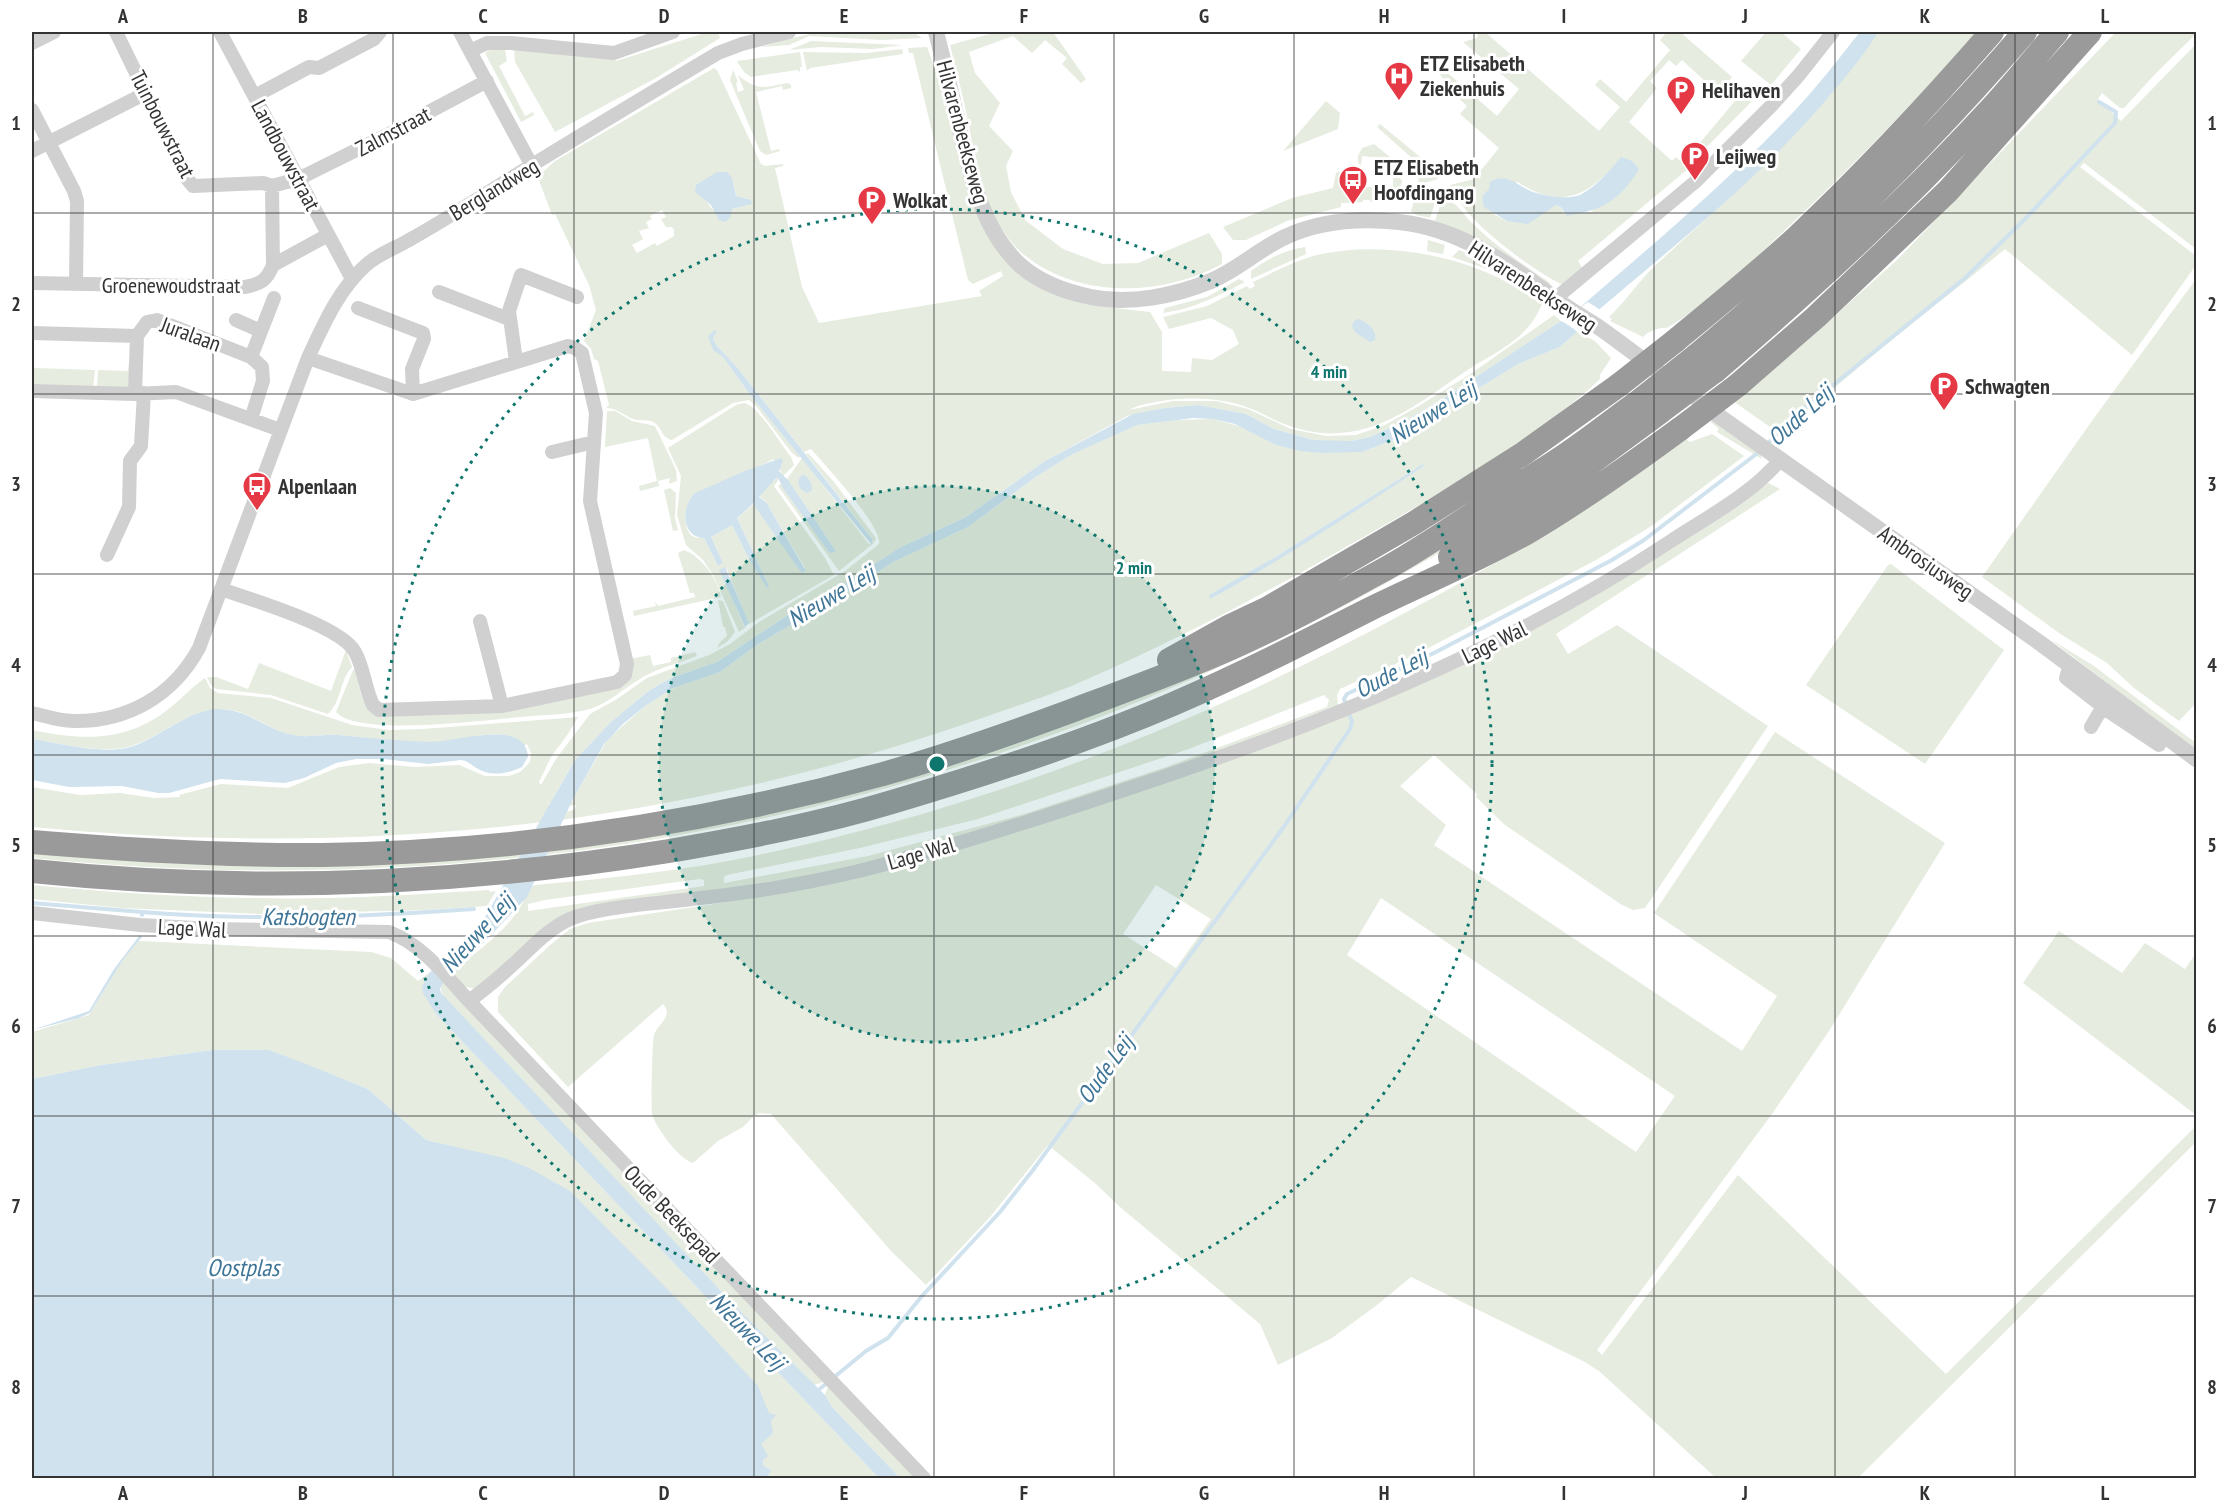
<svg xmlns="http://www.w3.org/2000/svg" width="2228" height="1510" font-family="'PT Sans Narrow',sans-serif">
	<rect width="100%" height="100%" fill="#fff"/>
	<path fill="#e6ecdf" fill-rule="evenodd" d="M708 32H718L720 38 656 78 555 132 515 62 514 48 613 58 616 61Z
		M819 32 841 34 913 32 922 38 882 40 809 36 789 45 761 47 788 39Z
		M997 32H1053L1086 79 1081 83 1062 64 1067 58 1045 40 1032 53 1013 36 969 52 975 73 1000 103 989 126 1013 151 1006 166 1011 192 1025 220 1063 249 1103 264 1138 263 1209 233 1222 254V264C1161 297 1078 299 1023 254 1009 242 996 221 988 205 976 181 974 147 968 121 963 95 956 70 950 45Z
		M1479 32H1485L1599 131 1620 107 1595 85 1600 79 1626 102 1670 50 1660 40 1667 32H1680L1732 77 1719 94 1682 60 1676 66 1669 60 1650 81 1657 88 1629 122 1672 161 1676 157 1683 163 1745 89 1755 98 1688 166 1689 168 1578 261 1582 268 1563 285C1535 272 1484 233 1465 209 1460 202 1455 193 1450 185L1474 179 1499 148 1460 114 1467 106 1452 92 1449 95 1443 79 1433 63 1434 61 1497 116 1519 89 1463 42 1477 38ZM1621 157 1592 212 1564 213 1561 207 1556 205 1507 221 1495 215 1484 193 1518 182C1562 212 1592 194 1621 157Z
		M1766 32H1781L1801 49 1771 85 1741 61Z
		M1877 32H1978C1916 100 1853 166 1786 229 1749 265 1710 302 1667 328 1661 327 1648 331 1643 337L1610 321 1612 319 1609 317C1627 300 1640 279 1658 263 1737 190 1817 121 1877 32Z
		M2116 32H2196V34L2157 72 2124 108H2120L2102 93 2098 99 2121 121 2196 44V249L2084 163 2080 167 2196 256V265L2132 355 2005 249C1973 276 1940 301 1908 327 1864 362 1822 398 1780 434L1733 401 1798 349 1898 259Z
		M811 41 903 45 873 49 821 47 789 50Z
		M927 47 937 74 936 77H938L945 103H943L944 106H946L998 244 1098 306 1150 312 1162 332V371L1191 372 1192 358 1212 360 1239 344 1233 330 1211 318 1169 329 1163 317 1207 306 1247 286 1250 289 1255 286 1253 282C1274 272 1294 261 1317 255 1373 242 1443 252 1495 276 1511 284 1527 295 1542 304 1528 339 1499 350 1469 369 1430 395 1389 430 1340 433 1322 435 1299 430 1282 423 1271 419 1261 412 1249 408 1223 398 1196 397 1168 400 1156 402 1139 404 1129 410L1173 401H1216L1248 409 1291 429 1326 436 1356 435 1385 425 1417 407 1472 373 1554 315 1561 321 1449 395 1403 422 1370 437 1346 442 1313 440 1274 429 1246 414 1198 405 1165 408 1127 416 1045 461 966 517 899 548 840 587 797 609 717 662 671 678 650 690 611 722 575 760 557 791 551 803 546 804H551L546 814 570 811 575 809 576 805 567 806 569 802 578 801H572L607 740 645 706 663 694 678 686 720 672 758 644 846 593 893 562 968 527 1037 476 1073 454 1127 429 1137 425 1175 420 1213 419 1246 428 1276 445 1321 453 1365 451 1399 438 1518 364 1560 347 1577 332 1595 341 1611 358 1600 375V379L1588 390C1514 453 1422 504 1337 552 1250 602 1161 648 1069 687 1033 701 996 713 959 726 654 830 352 857 32 827V787L80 795 120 793 154 798 180 797 179 795 221 784 288 788 339 767 369 763 415 767 459 765 485 776H509L520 772 530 762 531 753 527 744 524 746C505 726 475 737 451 741 414 748 374 737 337 735 322 734 307 738 291 735 266 729 247 708 219 709 185 711 162 737 131 746 103 755 60 743 32 739V730C81 740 123 743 166 711 180 701 190 688 205 678L210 688 218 693 271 698 352 725 389 730 423 729 578 717 568 734 551 757 539 782 541 785 556 759 590 714 617 699 647 678 709 655 730 644 759 622 845 571 879 544C883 527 824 464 811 449L804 452 736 366 717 346 713 338 717 332 708 336 751 396 800 456 799 458 792 453 756 406 749 400 733 403 672 440C661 437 663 430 656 424 650 418 640 422 633 419 623 415 617 408 606 408L609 405 598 361 594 359 591 349 584 341 596 310 589 285 555 214 552 215 537 175 543 172 555 161 714 68 717 70 761 164 765 166 783 164V166L775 168 802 287 819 323 982 296 979 291 1003 276 1001 271 973 284 968 280 913 53H909L908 48ZM717 172 733 182 736 196 748 199V205L732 209 730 214 712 209 705 199 695 192ZM662 210 666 217 661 219 666 227H672L674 230V236L657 246 655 243 637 253 632 245 643 239 639 231 649 228 646 222 652 219 650 216ZM1423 464 1424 466C1354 512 1283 554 1210 595L1277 556Z
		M491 49H505L507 61 499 66 525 116 533 112 534 115 521 122 485 53Z
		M902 49 903 54 810 68 807 71 803 52 867 53Z
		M800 52 802 67H800V72L797 70 751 77 744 72 738 63 737 61Z
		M733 70 738 82 736 83 738 92 744 90 738 75C758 92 764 87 788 83L791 85V88L783 90 782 86 756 92 771 151 779 149 780 151 766 155 760 151 730 80Z
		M1326 101 1340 113 1338 129 1283 151Z
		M1380 124 1425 161 1438 179 1417 185 1422 167 1377 127Z
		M1374 144 1400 165 1399 169H1390V159L1362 156 1361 165 1358 163V156L1362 148Z
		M1338 172H1343L1346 175V186L1393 188V177H1399L1402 181 1399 201 1371 202 1370 200H1363V202L1341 203V207L1287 221 1246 240H1233L1223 227 1292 198 1333 188 1336 173Z
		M1426 190 1438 193 1430 218 1416 215 1411 211 1415 198Z
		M1448 201C1458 203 1464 216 1472 223 1495 246 1523 264 1550 283L1549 286C1513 259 1478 235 1435 221L1440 206Z
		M1428 240 1445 245 1443 254 1427 251Z
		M1305 247 1306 254 1251 279V271C1268 259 1284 250 1305 247Z
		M1459 250 1469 254 1468 257 1470 258 1472 256 1494 266 1493 268 1496 267 1516 279 1515 281 1519 280 1544 300 1499 273 1452 257Z
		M1239 279 1245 282C1218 296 1193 309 1163 313L1165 308 1207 297Z
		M2196 279V703L2179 721 2134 688 2107 663 2059 633 1982 577 2094 418Z
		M129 362H132L131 389 97 388 98 370 128 371Z
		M34 368 95 370 93 388 34 386Z
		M744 403C758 405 781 445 791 457L794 465 783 476 774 459C751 470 719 486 695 493 686 502 680 529 694 537 697 538 701 538 704 538L718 566 723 563 711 537 732 525 749 559 768 584 737 518 756 502V505L800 571 805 568 766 502 759 496 768 485 778 477 779 479 774 486 825 558 834 575 749 624 726 567 729 591 744 626 746 627 739 632 713 575 703 560 686 545 677 515 681 476 668 448 736 405Z
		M607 411H615L632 421 655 426 676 470 677 481 669 484 670 478 658 481 659 486 640 491 639 486 657 481 648 438 605 447Z
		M1714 418 1759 449 1762 459 1717 432 1719 429 1711 422Z
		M1712 434 1744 456 1653 525 1596 560 1415 655 1340 689 1337 695 1338 705 1329 711 1041 814 830 873 592 909 476 989 462 986 448 974C481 949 515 927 530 887L535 885C599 879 664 873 728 861 969 815 1199 725 1414 608 1509 557 1600 503 1686 439L1690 442ZM1324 695 1329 700 1327 707 1166 767 1021 815 868 856 724 883V877L727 875 860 848 978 819 1189 749ZM700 879 704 880V886L528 911V904L545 900Z
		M808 453 834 482 876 538 874 543 839 571 778 486 781 484 831 553 834 548 787 479 802 458 869 544 873 542V540L806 454Z
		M1768 483 1780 489 1556 634 1568 654 1617 625 1768 726 1645 908 1633 910 1622 905 1505 825 1476 797 1477 794 1434 755 1400 786 1446 825 1434 845 1742 1051 1777 996 1654 913 1775 732 1945 843 1829 1031 1772 1114 1597 1350 1602 1355 1738 1175 1946 1374 2196 1126V1142L1858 1478H1716L1599 1371 1583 1361 1411 1277 1377 1305 1332 1338 1278 1365 1260 1324 1120 1207 1096 1184 1048 1145 990 1217 926 1285 892 1252 771 1114 759 1113 753 1117 743 1127 718 1141 693 1163C679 1159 656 1128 652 1114 651 1109 652 1040 654 1035 658 1023 674 1017 663 1004L568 1087 498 1012V997L505 987 549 946 570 929 588 923 727 902 1013 831 1538 627C1619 583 1692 535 1768 483ZM1156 885 1211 919 1176 968 1123 934ZM1381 898 1675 1096 1636 1152 1347 955Z
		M670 488 676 493 675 518 678 530 673 531 664 490Z
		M1450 539 1461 540C1024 802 538 909 32 858V852L295 865 894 781Z
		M684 550C702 557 717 578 721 597L634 616 633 611 656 606 655 601 658 606 695 597 694 593H690L678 553Z
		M1891 564 2004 650 1925 764 1806 685 1888 565Z
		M718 600 723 601 735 632 727 642 717 648 720 642 727 636 725 627H723Z
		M2050 639 2094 666 2196 743V751Z
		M346 650 352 667C340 679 341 703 328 714L271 695 216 689 211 685 207 677H216L248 689 259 663 331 691Z
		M695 652 697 656C680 663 661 667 645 676 626 686 608 705 586 710 568 714 549 715 531 716 496 719 358 738 336 712L353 670 356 669C359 686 360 703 376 712L612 688 630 659 650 655 653 666 671 662V658Z
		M32 885C105 892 178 897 251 898 331 900 410 895 489 890L490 892 496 891 487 906 426 910 261 914 122 908 32 899Z
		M2059 931 2122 973 2145 943 2185 969 2196 953V1115L2023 983Z
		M139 941 371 952 391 958 418 981 429 973 423 987 436 1014 879 1478H767L771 1470 764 1466 761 1444 468 1150 426 1140 368 1089 269 1050H213L101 1065 32 1079V1032L89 1015 124 958Z
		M444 980 824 1382 814 1385 735 1306 446 1000C440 992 440 989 444 980Z
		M828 1386 919 1478H900L833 1408 825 1395Z"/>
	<path fill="#cfe2ee" d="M1860 32H1878C1865 54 1848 74 1831 94 1757 183 1663 254 1575 330L1577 332 1560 347 1518 364 1399 438 1362 452 1321 453 1301 451 1276 445 1235 424 1213 419 1193 418 1137 425 1073 454 1037 476 968 527 893 562 846 593 758 644 720 672 673 688 645 706 623 724 604 744 572 801 527 897 473 954 448 974 440 989 441 993 735 1306 825 1395 833 1408 900 1478H879L436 1014 423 993 422 987 429 973 477 931 575 760 611 722 650 690 671 678 717 662 797 609 840 587 899 548 966 517 1045 461 1133 414 1165 408 1198 405 1246 414 1274 429 1313 440 1351 441 1370 437 1403 422 1444 398 1561 321 1563 322C1644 252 1726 184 1799 106 1821 82 1840 57 1860 32Z
		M1621 157 1632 161 1639 169C1620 200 1603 210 1567 216L1561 207 1556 205 1528 224 1507 221 1484 207C1482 199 1481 194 1489 190L1490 182C1506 171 1519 187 1533 192 1546 196 1567 200 1580 195 1596 187 1610 170 1621 157Z
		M717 172H727L732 178 736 196 751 200 752 204 732 209 730 218 725 222 719 220 711 205 695 192 696 185Z
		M1359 319C1368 323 1377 330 1375 340L1370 342 1355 332 1352 326 1354 321Z
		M715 330 717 332 713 338 717 346 736 366 873 540 871 544 751 396 723 357 713 350 708 336Z
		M781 458 783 461 779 471 788 480 836 551 831 553 828 551 783 488 778 478 775 479 759 497 766 502 806 571 802 573 800 571 754 505 755 502 737 518 768 584 769 587 767 588 749 559 732 525 711 537 723 563 718 566 704 538C681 537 681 506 695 493L745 471Z
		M1423 464 1424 466C1354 512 1284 559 1210 599L1209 595 1277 556Z
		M803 475 806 476 811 483 812 490 807 493C801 490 797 486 799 478Z
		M725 567 749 623 745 627 719 570Z
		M215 709C248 708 264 729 293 735 308 738 323 734 339 735 369 738 400 741 430 742 454 743 526 717 528 757L522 767C509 773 492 777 478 769 472 766 469 761 461 760L428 764 383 759H356L336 763 304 778 285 783 220 779 169 793H158L122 786 69 787 32 780V739C60 743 102 755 130 747 160 738 183 713 215 709Z
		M140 935 142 937 123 960 90 1013 79 1018 32 1030 89 1011 114 969Z
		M213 1050H269L301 1062 368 1089 426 1140 504 1158 529 1168 570 1191 682 1304 758 1386 769 1413 776 1415 771 1421 773 1433 761 1444 768 1456 763 1460 764 1466 771 1470 767 1478H32V1079L101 1065Z"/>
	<path fill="#fff" d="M1588 302 1602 311 1577 331 1562 321Z"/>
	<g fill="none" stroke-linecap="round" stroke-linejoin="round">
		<path stroke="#cfe2ee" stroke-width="4" d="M1767 444 1806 407 1965 278 2025 219 2115 123 2116 112 2099 102
			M32 903 142 912
			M142 915V912C253 921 363 917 474 909
			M816 1392 866 1351 888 1338 922 1296 1000 1212 1033 1170 1283 828 1350 729 1352 722 1344 699 1347 694 1434 653 1612 560 1644 540 1759 452"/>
		<path stroke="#d0d0d0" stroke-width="14" d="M116 32 188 180 193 186 263 183 272 186 298 179 421 118 425 114 487 81
			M220 32 352 279
			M460 32 470 51
			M32 43 54 32
			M255 96 309 67 319 68 374 39 380 32
			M32 110 74 191 77 201 76 284
			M32 151 146 93
			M532 166 470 51 487 43H511L614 53 673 32
			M272 186 273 265
			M32 283 245 287C261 284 267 280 273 265L328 235
			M439 292 509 319
			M1556 298 1695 182 1772 105 1799 75 1833 32
			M358 308 423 333 424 339 412 369 413 394
			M236 320 261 331
			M32 333 137 336
			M251 357 274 298
			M516 361 509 311 521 275 577 297
			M32 391 135 394 176 392 280 430
			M135 394 137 336 147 322 157 320 251 357 262 367 263 381 251 419
			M552 452 594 442
			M107 555 129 507 130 461 141 446 144 393
			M221 589C252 600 341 626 355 652 364 668 365 689 373 705L379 710 502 706 617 682 625 675 627 664 590 501 596 413 582 353 575 348 568 346 413 394 308 358
			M480 621 502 706
			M2070 665 2066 678 2111 713 2159 745
			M32 713C45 716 59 721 73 721 127 722 173 696 199 648L308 358C323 326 338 290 366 265 378 254 394 249 409 240 429 229 448 217 468 205 550 153 634 103 718 53L742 44 789 32
			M2091 727 2106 701
			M32 913 140 925 214 929 389 932C422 944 446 976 469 1001 487 988 503 974 519 959 535 944 550 928 570 919 602 906 656 904 692 899 749 893 806 884 863 870 954 846 1044 817 1133 787 1320 725 1506 650 1671 541 1709 516 1752 494 1781 459
			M469 1001 924 1478"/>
		<path stroke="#d0d0d0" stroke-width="16" d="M936 32C944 63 952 95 959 127 971 175 982 230 1020 265 1039 282 1066 292 1091 297 1130 305 1174 296 1211 281 1237 270 1258 250 1283 238 1318 221 1361 218 1399 222 1461 228 1515 268 1564 305 1574 312 1586 319 1597 326 1624 345 1650 365 1676 385
			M1699 402 2040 643 2196 759"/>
		<path stroke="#9a9a9a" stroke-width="24" d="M1675 341C1716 307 1758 273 1797 237 1866 172 1930 103 1992 32
			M1696 356C1815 257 1924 149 2025 32
			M1715 371C1810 290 1901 206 1986 114 2011 88 2033 59 2057 32
			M1738 385 1816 317 1948 191 2090 32
			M1450 557 1558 487 1660 412
			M1169 660 1230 626 1268 608 1414 523 1524 453 1619 385
			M32 842C129 850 226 856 323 855 512 852 701 824 883 774 947 756 1009 734 1071 711 1111 696 1152 681 1191 665 1255 640 1316 607 1376 574 1419 551 1459 523 1500 496 1519 484 1539 473 1558 460 1587 441 1614 419 1642 399
			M32 871C243 893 459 885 669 851 744 838 819 824 892 802 987 774 1082 743 1173 704 1240 675 1305 642 1370 609 1423 583 1477 561 1528 532 1581 501 1631 465 1680 429"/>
		<path stroke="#9a9a9a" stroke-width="24" d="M1619 385 1675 341
			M1642 399 1696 356
			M1660 412 1715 371
			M1680 429 1738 385"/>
	</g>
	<path fill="none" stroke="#333" stroke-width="1.5" stroke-opacity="0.55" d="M213 32V1478M393 32V1478M574 32V1478M754 32V1478M934 32V1478M1114 32V1478M1294 32V1478M1474 32V1478M1654 32V1478M1835 32V1478M2015 32V1478M32 213H2196M32 394H2196M32 574H2196M32 755H2196M32 936H2196M32 1116H2196M32 1296H2196"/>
	<circle cx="937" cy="764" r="278" fill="#0f766e" fill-opacity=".12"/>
	<g fill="none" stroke="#0f766e" stroke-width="3" stroke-dasharray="3 6">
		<circle cx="937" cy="764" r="278"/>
		<circle cx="937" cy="764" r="555"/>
	</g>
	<defs>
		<g id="hospital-pin" transform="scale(1.5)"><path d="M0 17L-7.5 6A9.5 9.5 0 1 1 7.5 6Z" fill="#e63946" stroke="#fff"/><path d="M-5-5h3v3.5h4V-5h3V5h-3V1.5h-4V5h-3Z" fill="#fff"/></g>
		<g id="parking-pin" transform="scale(1.5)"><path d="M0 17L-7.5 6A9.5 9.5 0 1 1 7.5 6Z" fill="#e63946" stroke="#fff"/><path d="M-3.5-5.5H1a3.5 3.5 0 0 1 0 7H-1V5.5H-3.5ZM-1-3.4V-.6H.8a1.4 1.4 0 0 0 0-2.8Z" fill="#fff"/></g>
		<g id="bus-pin" transform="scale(1.5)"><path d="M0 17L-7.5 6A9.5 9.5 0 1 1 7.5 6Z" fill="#e63946" stroke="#fff"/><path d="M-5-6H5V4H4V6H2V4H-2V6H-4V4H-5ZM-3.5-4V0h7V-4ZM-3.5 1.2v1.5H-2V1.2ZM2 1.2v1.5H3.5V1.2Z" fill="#fff"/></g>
	</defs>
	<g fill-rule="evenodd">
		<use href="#hospital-pin" x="1399" y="76"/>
		<use href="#parking-pin" x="1681" y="90"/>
		<use href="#parking-pin" x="1695" y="156"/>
		<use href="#bus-pin" x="1353" y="180"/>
		<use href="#parking-pin" x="872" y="200"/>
		<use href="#parking-pin" x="1944" y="386"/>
		<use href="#bus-pin" x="257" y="486"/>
	</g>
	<g text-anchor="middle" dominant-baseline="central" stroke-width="6" stroke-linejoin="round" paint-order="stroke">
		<g font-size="22" font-weight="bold" fill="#333" stroke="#fff" text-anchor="start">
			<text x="1420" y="63">ETZ Elisabeth<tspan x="1420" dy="25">Ziekenhuis</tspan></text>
			<text x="1702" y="90">Helihaven</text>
			<text x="1716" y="156">Leijweg</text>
			<text x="1374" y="167">ETZ Elisabeth<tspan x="1374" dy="25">Hoofdingang</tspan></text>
			<text x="893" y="200">Wolkat</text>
			<text x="1965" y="386">Schwagten</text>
			<text x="278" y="486">Alpenlaan</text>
		</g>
		<g font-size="22" fill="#333" stroke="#fff">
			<text transform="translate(163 124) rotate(63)">Tuinbouwstraat</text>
			<text transform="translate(393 131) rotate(-28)">Zalmstraat</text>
			<text transform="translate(963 132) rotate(75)">Hilvarenbeekseweg</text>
			<text transform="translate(286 155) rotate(62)">Landbouwstraat</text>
			<text transform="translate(494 189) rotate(-31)">Berglandweg</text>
			<text x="171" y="285">Groenewoudstraat</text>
			<text transform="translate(1533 286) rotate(33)">Hilvarenbeekseweg</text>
			<text transform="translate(191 334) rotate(20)">Juralaan</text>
			<text transform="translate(1926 562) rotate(35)">Ambrosiusweg</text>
			<text transform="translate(1494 642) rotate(-26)">Lage Wal</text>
			<text transform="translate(921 853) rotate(-16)">Lage Wal</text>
			<text transform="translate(192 928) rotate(3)">Lage Wal</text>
			<text transform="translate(672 1214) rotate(46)">Oude Beeksepad</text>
		</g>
		<g font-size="24" font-style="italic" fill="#3f7597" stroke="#fff">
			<text transform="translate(1433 412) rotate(-32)">Nieuwe Leij</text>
			<text transform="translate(1800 415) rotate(-42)">Oude Leij</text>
			<text transform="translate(831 596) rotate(-31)">Nieuwe Leij</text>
			<text transform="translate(1391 673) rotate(-28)">Oude Leij</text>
			<text x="308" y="916">Katsbogten</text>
			<text transform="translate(477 933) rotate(-48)">Nieuwe Leij</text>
			<text transform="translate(1105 1069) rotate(-54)">Oude Leij</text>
			<text x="243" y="1267">Oostplas</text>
			<text transform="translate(748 1331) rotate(46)">Nieuwe Leij</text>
		</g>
	</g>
	<circle cx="937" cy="764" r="9" fill="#0f766e" stroke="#fff" stroke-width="3"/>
	<g font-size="18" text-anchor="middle" font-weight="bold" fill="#0f766e" stroke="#fff" stroke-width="6" stroke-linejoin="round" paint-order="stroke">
		<text x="1329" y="378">4 min</text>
		<text x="1134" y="574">2 min</text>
	</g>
	<rect width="2228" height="1510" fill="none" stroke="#ffffff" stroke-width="66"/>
	<rect x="33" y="33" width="2162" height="1444" fill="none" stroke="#333" stroke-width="2"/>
	<g font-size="20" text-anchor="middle" font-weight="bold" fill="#333">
		<text x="123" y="23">A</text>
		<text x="303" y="23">B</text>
		<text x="483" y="23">C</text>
		<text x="664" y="23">D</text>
		<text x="844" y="23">E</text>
		<text x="1024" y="23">F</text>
		<text x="1204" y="23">G</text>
		<text x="1384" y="23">H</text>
		<text x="1564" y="23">I</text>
		<text x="1745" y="23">J</text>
		<text x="1925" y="23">K</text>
		<text x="2105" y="23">L</text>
		<text x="16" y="130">1</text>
		<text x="2212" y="130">1</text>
		<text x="16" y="311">2</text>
		<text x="2212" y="311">2</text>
		<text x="16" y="491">3</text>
		<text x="2212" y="491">3</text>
		<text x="16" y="672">4</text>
		<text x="2212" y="672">4</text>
		<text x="16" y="852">5</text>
		<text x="2212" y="852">5</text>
		<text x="16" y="1033">6</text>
		<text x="2212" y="1033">6</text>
		<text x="16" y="1213">7</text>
		<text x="2212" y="1213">7</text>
		<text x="16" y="1394">8</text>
		<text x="2212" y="1394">8</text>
		<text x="123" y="1500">A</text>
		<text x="303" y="1500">B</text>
		<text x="483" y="1500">C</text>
		<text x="664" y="1500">D</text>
		<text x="844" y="1500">E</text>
		<text x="1024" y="1500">F</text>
		<text x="1204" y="1500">G</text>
		<text x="1384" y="1500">H</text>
		<text x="1564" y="1500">I</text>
		<text x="1745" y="1500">J</text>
		<text x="1925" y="1500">K</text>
		<text x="2105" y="1500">L</text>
	</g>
</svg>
